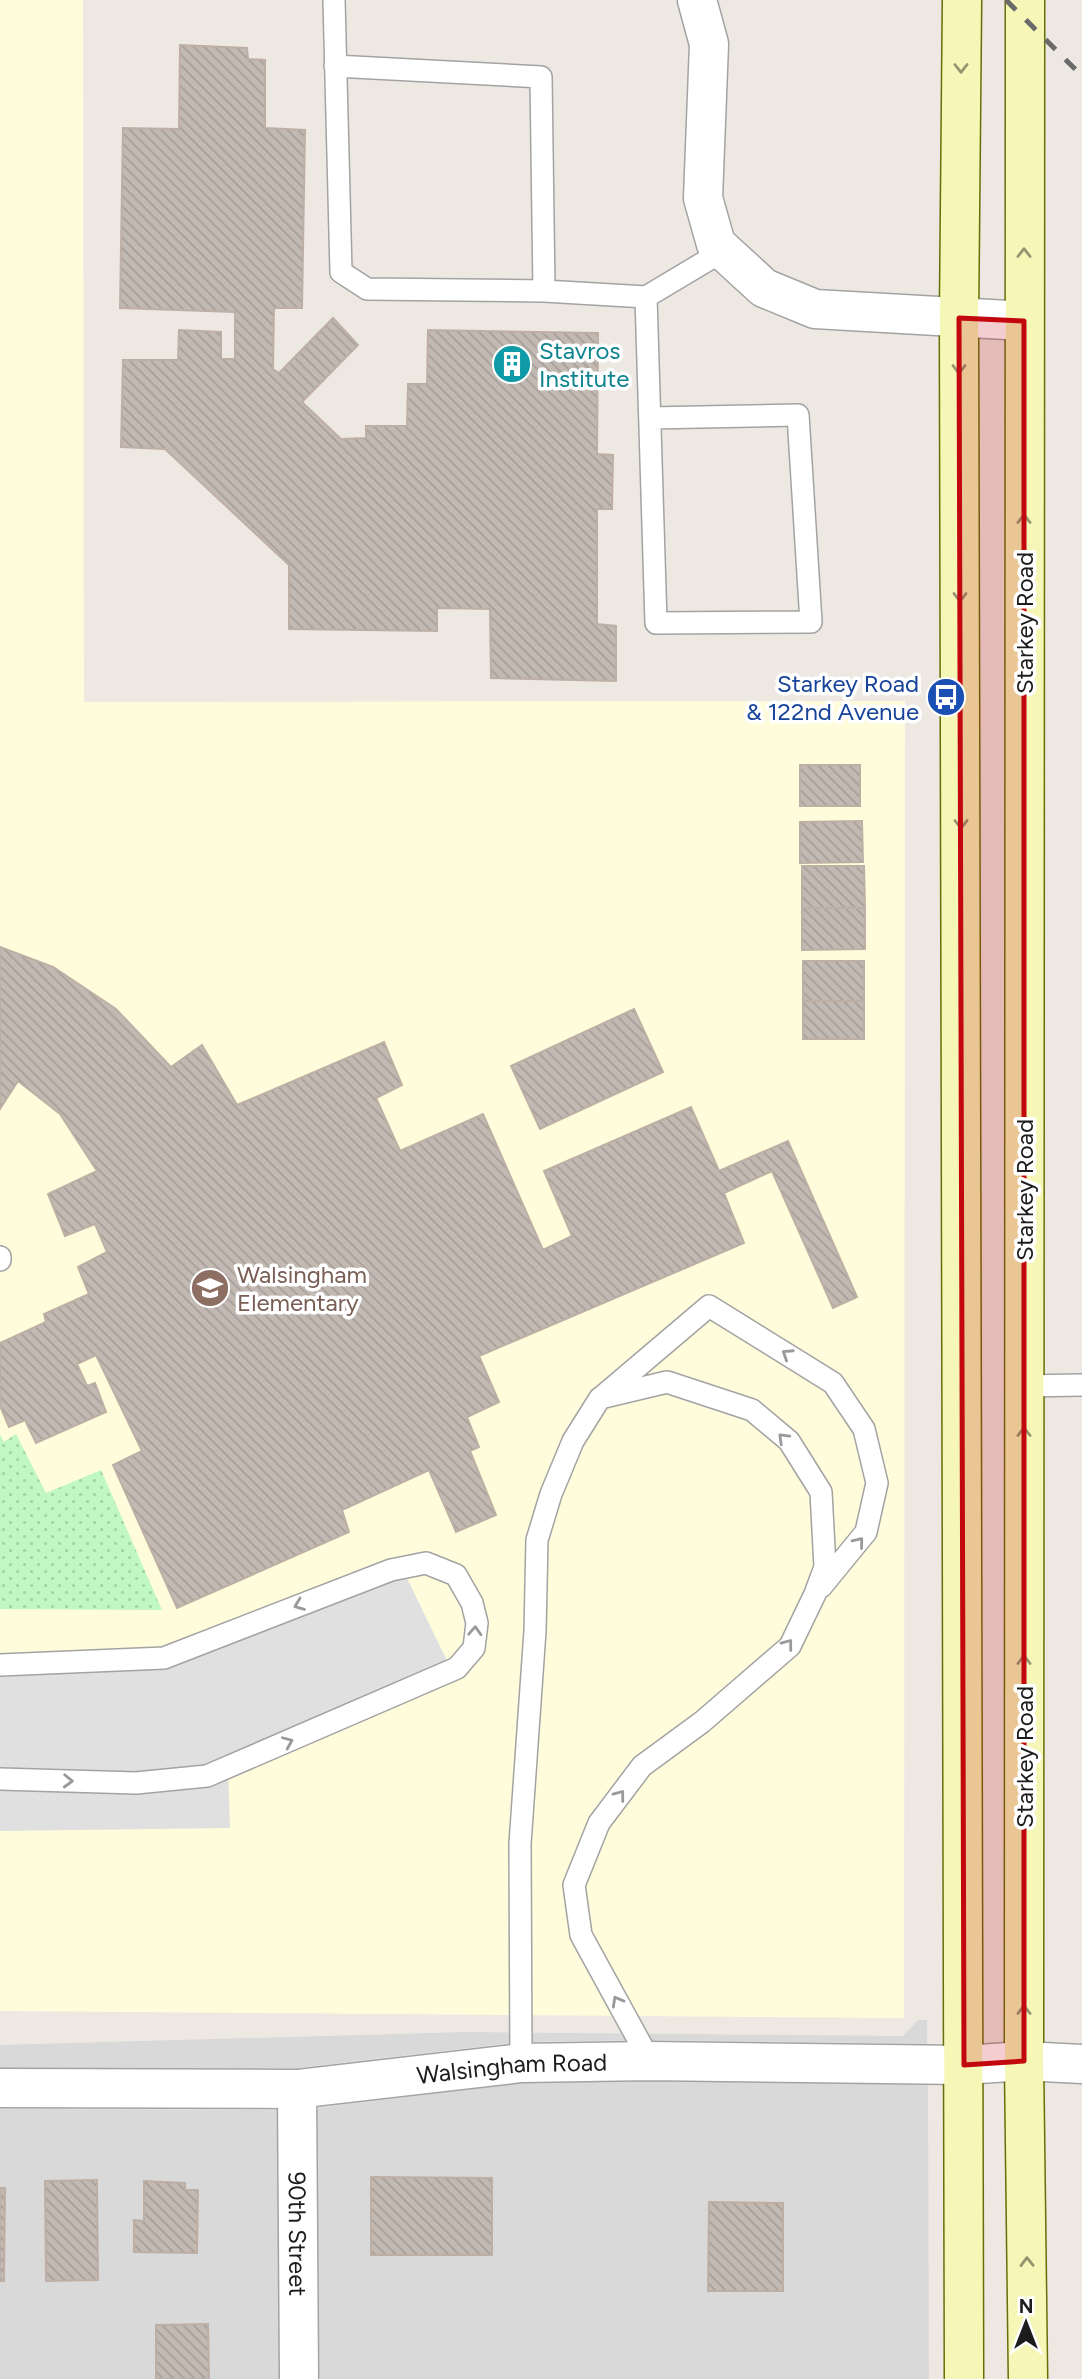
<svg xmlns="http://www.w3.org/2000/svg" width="1082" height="2379" font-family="Figtree,sans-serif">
	<defs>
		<pattern id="park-dots" width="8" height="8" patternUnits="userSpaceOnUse" patternTransform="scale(1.75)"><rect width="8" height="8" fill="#c0f7c2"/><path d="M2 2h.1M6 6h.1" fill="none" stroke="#a4d3a6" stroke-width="1.8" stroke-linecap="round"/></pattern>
		<pattern id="building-back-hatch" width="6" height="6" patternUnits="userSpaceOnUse" patternTransform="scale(1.75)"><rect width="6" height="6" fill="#c2b9b2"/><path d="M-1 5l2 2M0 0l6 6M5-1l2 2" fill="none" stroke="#a69e98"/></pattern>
	</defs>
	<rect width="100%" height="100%" fill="#ede9e2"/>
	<path fill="#dad9d9" d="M918 2020H927V2044L650 2040 521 2042 296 2068H0V2045L467 2032 903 2036Z
		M650 2081 928 2085 929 2379H317L316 2108 522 2083Z
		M0 2109 279 2110 281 2379H0Z"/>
	<path fill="#fefcdb" d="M0 0H83L84 702 905 701 904 2018 0 2011Z"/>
	<path fill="url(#park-dots)" d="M16 1434 46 1493 101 1470 162 1610 0 1609V1435L4 1442Z"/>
	<path fill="#e0e0e0" d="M402 1568 452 1671 228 1768 230 1828 0 1831V1665L164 1658Z"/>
	<path fill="url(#building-back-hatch)" stroke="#beafa5" stroke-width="2" d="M180 45 247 48 248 59 265 60V128L305 130 302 308H274L273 369 279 373 333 318 358 345 302 402 341 439 366 438V426H407L408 384H427L428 330 598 333 597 454 613 455 612 509H597V624L616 626V681L491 678 490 609 437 608V631L289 629V565L165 449 121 447 123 360H178L179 330 221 332V359H235V312L120 308 123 128 179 129Z
		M800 765H860V806H800Z
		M862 821 863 862 800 863V822Z
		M802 866H864L865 908H802Z
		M802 908H865V949L802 950Z
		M0 947 53 967 116 1009 171 1067 202 1045 237 1105 384 1042 402 1085 376 1098 400 1151 483 1114 543 1250 572 1236 544 1171 691 1107 719 1171 788 1141 857 1297 833 1308 772 1171 724 1193 744 1243 479 1356 499 1402 467 1417 479 1447 470 1451 496 1515 456 1532 429 1470 342 1510 349 1532 177 1608 113 1465 142 1451 96 1355 77 1364 87 1386 95 1383 106 1412 36 1443 25 1420 9 1427 0 1406V1343L46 1322 44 1314 89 1294 78 1267 107 1252 95 1224 65 1236 48 1194 97 1171 60 1114 18 1081 0 1109Z
		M803 961H864V1001H803Z
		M803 1001H864V1039H803Z
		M634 1009 663 1072 540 1129 511 1066Z
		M371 2177 492 2178V2255H371Z
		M97 2180 98 2280 46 2281 45 2181Z
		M144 2181 185 2183V2190H198L197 2253 134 2252V2220L144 2221Z
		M0 2188H5L4 2281H0Z
		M709 2202 783 2203V2291H708Z
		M208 2324 209 2379H156V2325Z"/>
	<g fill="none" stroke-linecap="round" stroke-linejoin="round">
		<g stroke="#a3a3a3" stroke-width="24">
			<path id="lane" d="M334 0 341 272 367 289 544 291 646 297 656 623 811 622 798 415 650 418
				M335 66 541 77 544 291
				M646 297 723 251
				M0 1257V1260
				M1024 1386 1082 1385
				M603 1396 709 1306 833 1383 864 1429 877 1483 866 1532 821 1587
				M0 1665 164 1658 391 1570 426 1563 456 1575 472 1603 477 1623 474 1648 457 1668 207 1776 136 1783 0 1779
				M521 2063 520 1844 535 1631 537 1540 551 1494 573 1441 600 1398 667 1382 752 1410 789 1441 821 1492 825 1567 815 1594 790 1646 702 1722 642 1766 599 1823 574 1885 581 1935 650 2061"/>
		</g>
		<g stroke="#a3a3a3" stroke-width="41">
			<g id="street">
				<path d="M697 0 709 44 703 198 716 244 764 288 815 309 1024 321"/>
				<path id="s1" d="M0 2088 297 2089 521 2063 650 2061 964 2065 1024 2061 1082 2064"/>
				<path id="s2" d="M297 2089 299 2379"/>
			</g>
		</g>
		<g stroke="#676e08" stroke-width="41">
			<path id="secondary" d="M962 0 959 318 964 2379
				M1025 0 1024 2061 1028 2379"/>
		</g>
		<use href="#lane" stroke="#fff" stroke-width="21"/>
		<use href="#street" stroke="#fff" stroke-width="38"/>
		<use href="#secondary" stroke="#f6f7b7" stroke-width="38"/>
		<path stroke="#6a6a6a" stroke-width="5" stroke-dasharray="14 14" stroke-linecap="butt" d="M1006 0 1082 76"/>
	</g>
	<defs><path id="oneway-chevron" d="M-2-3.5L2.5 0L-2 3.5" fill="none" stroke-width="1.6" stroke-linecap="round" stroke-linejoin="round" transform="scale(1.75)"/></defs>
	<g stroke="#949471">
		<use href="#oneway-chevron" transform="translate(961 68) rotate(90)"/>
		<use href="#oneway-chevron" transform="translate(1024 253) rotate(-90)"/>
		<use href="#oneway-chevron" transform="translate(959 369) rotate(90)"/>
		<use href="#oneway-chevron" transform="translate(1024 519) rotate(-90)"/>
		<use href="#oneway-chevron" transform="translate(960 597) rotate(90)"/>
		<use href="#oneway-chevron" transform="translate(961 824) rotate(90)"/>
		<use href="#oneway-chevron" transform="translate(1024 1432) rotate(-90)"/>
		<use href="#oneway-chevron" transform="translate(1024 1660) rotate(-90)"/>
		<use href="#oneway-chevron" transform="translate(1024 2010) rotate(-90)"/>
		<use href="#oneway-chevron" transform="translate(1027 2262) rotate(-91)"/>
	</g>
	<g stroke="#999">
		<use href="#oneway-chevron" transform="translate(787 1354) rotate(-147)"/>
		<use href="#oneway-chevron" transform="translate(783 1438) rotate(-136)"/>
		<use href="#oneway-chevron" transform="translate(859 1542) rotate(-51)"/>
		<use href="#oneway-chevron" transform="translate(299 1605) rotate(159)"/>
		<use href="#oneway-chevron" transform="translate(475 1631) rotate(-87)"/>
		<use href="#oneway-chevron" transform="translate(788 1644) rotate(-53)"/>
		<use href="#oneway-chevron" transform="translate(288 1742) rotate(-23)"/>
		<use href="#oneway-chevron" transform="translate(68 1781) rotate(2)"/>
		<use href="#oneway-chevron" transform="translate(620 1795) rotate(-53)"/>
		<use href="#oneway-chevron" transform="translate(617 2001) rotate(-119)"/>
	</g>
	<path fill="#c2070e" fill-opacity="0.2" stroke="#c2070e" stroke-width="5" stroke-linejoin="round" d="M959 318 1024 321V2061L964 2065Z"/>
	<defs>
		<g id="building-disc" transform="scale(2.0125)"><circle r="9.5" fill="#0f9aa8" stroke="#fff"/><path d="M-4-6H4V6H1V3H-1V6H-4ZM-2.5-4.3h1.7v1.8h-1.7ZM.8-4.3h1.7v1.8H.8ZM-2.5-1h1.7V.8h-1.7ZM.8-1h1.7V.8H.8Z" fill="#fff"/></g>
		<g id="bus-disc" transform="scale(2.0125)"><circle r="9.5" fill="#1a4fb4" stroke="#fff"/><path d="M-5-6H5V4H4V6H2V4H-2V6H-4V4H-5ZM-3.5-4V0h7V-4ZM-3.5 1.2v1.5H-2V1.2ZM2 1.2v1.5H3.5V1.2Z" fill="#fff"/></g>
		<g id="school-disc" transform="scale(2.0125)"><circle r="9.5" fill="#8d6e63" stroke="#fff"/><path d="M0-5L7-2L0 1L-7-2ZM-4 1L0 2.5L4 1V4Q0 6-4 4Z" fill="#fff"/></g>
	</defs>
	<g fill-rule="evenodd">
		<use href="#building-disc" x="512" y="364"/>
		<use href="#bus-disc" x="946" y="697"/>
		<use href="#school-disc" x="210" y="1288"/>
	</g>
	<g text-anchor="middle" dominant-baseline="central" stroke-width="7" stroke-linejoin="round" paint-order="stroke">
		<g font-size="24" fill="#0d838f" stroke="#fff" text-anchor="start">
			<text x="539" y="350">Stavros<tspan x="539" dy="28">Institute</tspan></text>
		</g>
		<g font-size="24" fill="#1c1c1c" stroke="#fff">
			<text transform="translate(1024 623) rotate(-90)">Starkey Road</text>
			<text transform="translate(1024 1190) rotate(-90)">Starkey Road</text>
			<text transform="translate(1024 1757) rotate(-90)">Starkey Road</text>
			<text stroke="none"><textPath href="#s1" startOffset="513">Walsingham Road</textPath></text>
			<text stroke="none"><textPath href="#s2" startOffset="145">90th Street</textPath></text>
		</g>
		<g font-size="24" fill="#164399" stroke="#fff" text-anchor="end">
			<text x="919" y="683">Starkey Road<tspan x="919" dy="28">&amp; 122nd Avenue</tspan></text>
		</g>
		<g font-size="24" fill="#785e54" stroke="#fff" text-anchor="start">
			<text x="237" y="1274">Walsingham<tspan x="237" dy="28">Elementary</tspan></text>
		</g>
	</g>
	<g transform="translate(1026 2323)" stroke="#ffffff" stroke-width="5" paint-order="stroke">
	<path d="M0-5L12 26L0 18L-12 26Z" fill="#1c1c1c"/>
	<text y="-10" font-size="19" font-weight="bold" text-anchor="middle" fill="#1c1c1c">N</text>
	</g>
</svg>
